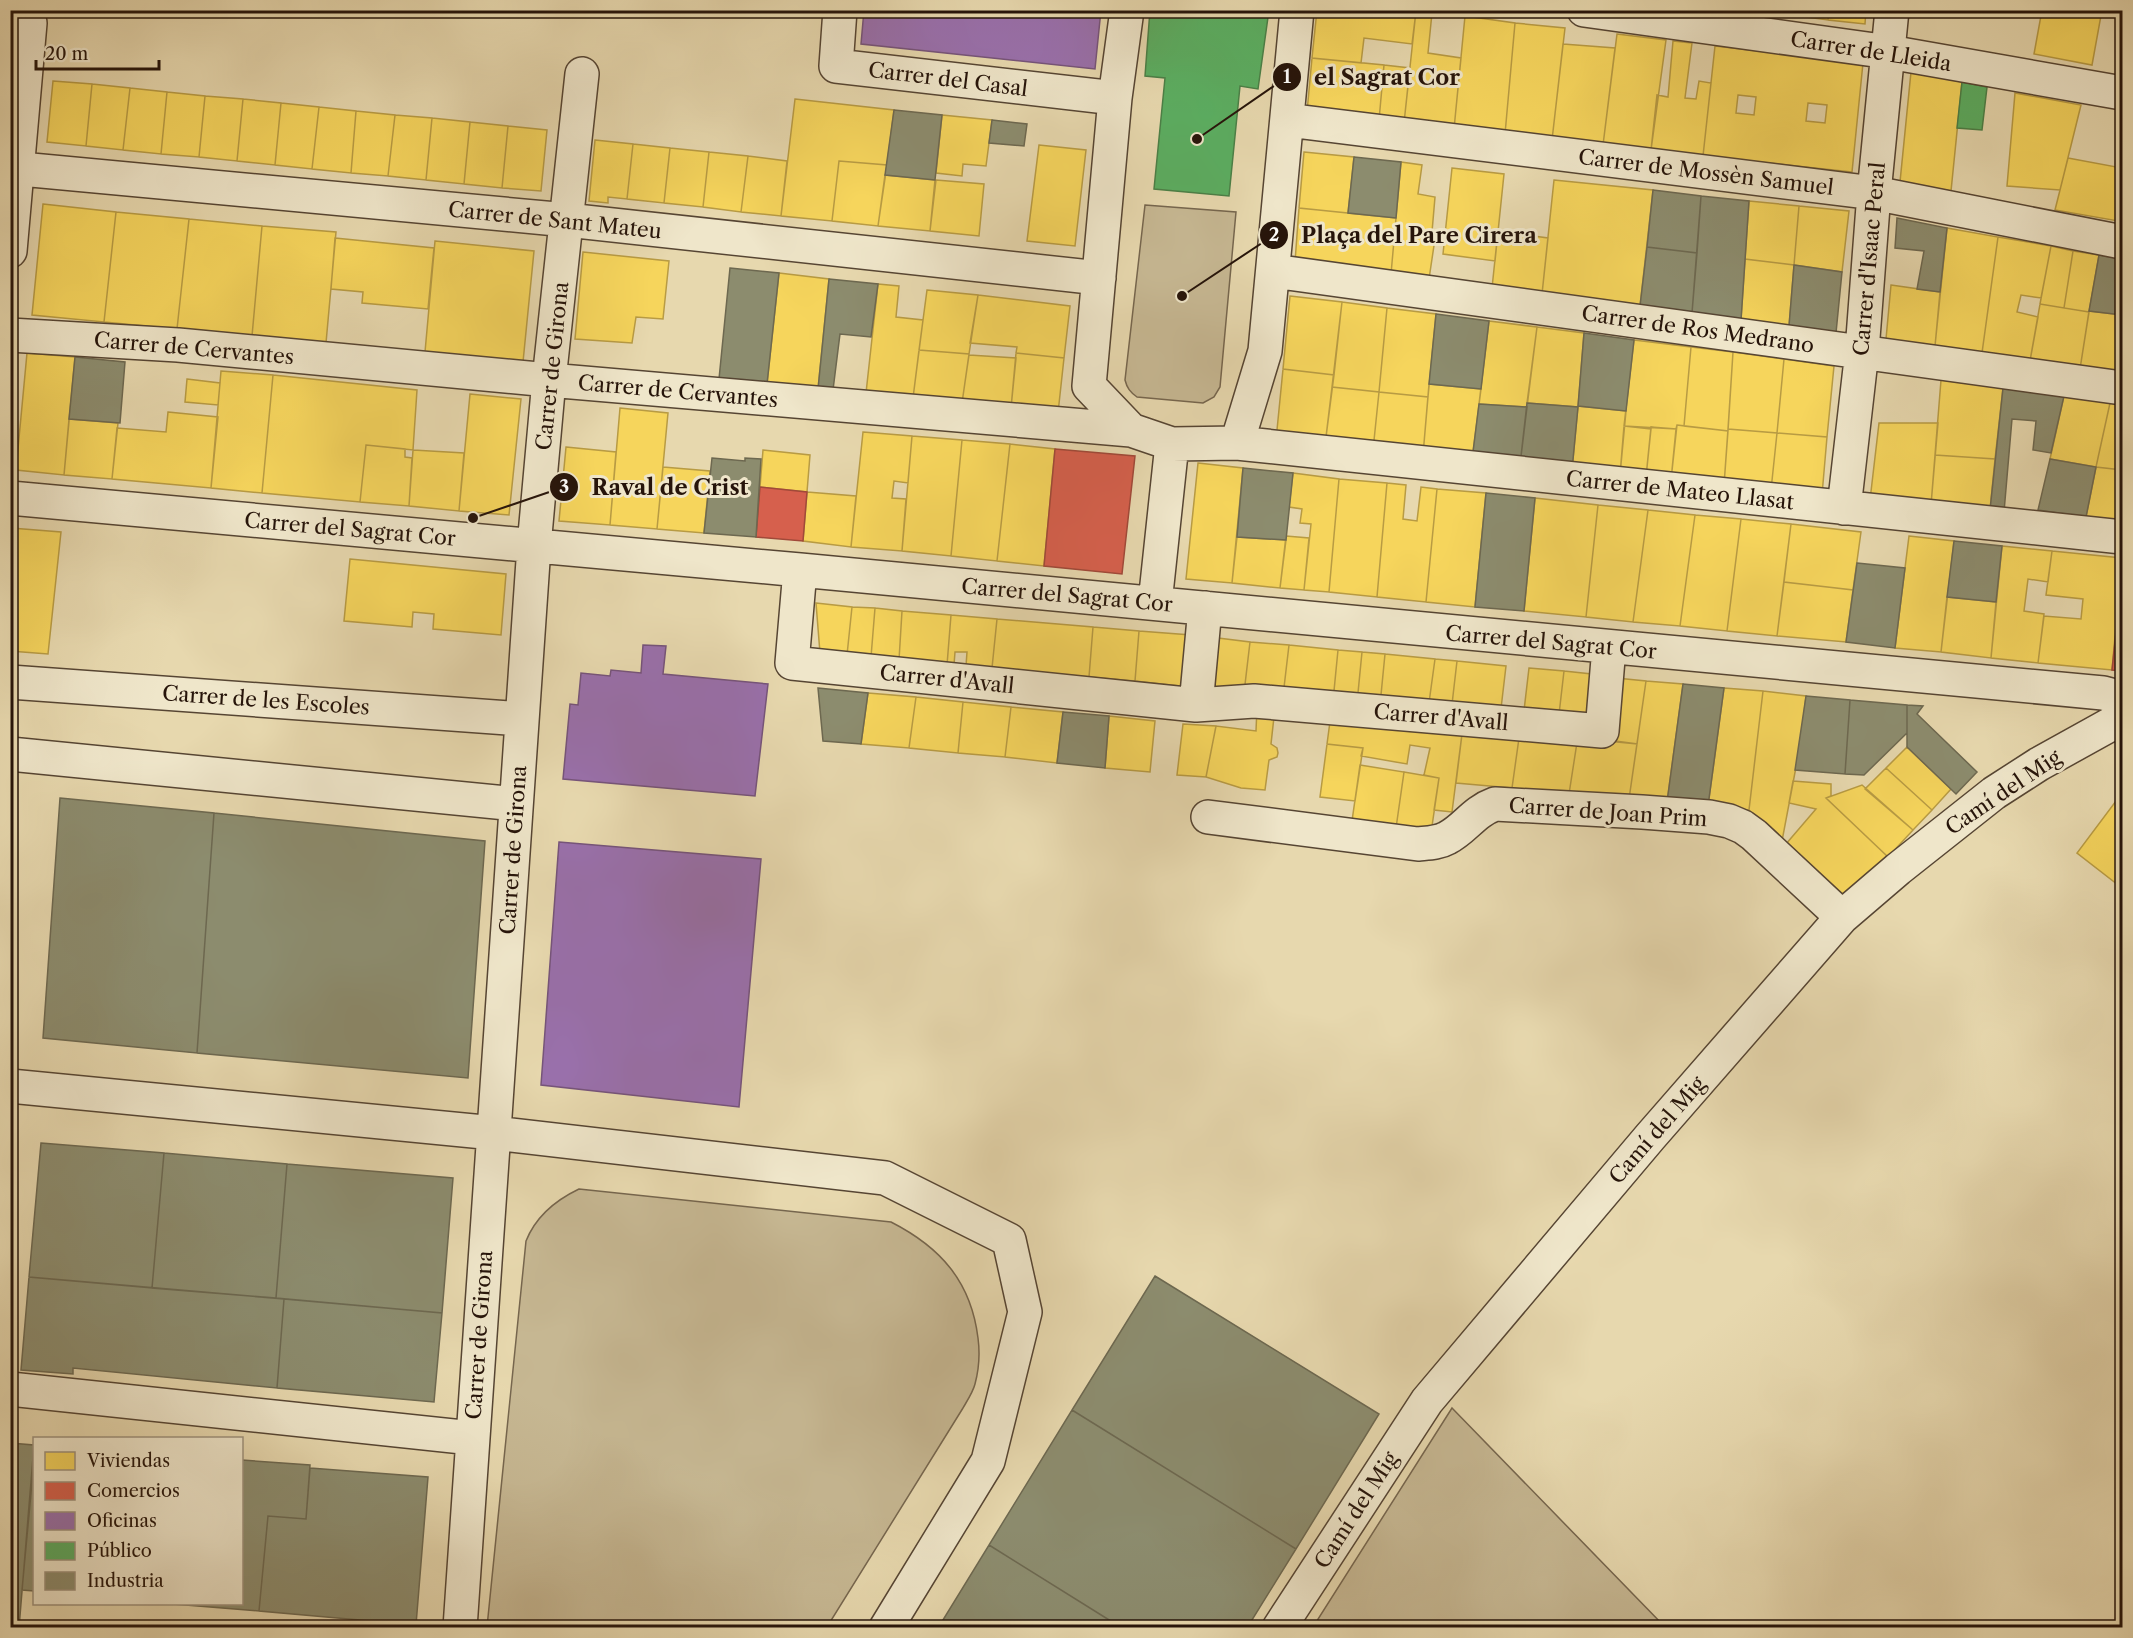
<svg xmlns="http://www.w3.org/2000/svg" width="2133" height="1638" font-family="'Libre Caslon Text',serif">
	<rect width="100%" height="100%" fill="#e7d8ae"/>
	<filter id="stains"><feTurbulence type="fractalNoise" baseFrequency=".00333" numOctaves="4"/><feColorMatrix values="0 0 0 0 .2 0 0 0 0 .09 0 0 0 0 .02 0 0 0 .5 -.17"/></filter>
	<radialGradient id="worn" r=".72"><stop offset=".6" stop-color="#630" stop-opacity="0"/><stop offset="1" stop-color="#630" stop-opacity=".3"/></radialGradient>
	<path fill="#c6b792" stroke="#76664e" stroke-width="1.5" d="M1145 205 1236 212 1220 387 1214 397 1203 403 1137 397C1130 392 1127 388 1125 380Z
		M579 1189 891 1222C940 1247 971 1281 978 1338 980 1353 979 1369 975 1384 973 1392 967 1401 963 1408L827 1627H487L526 1241C536 1216 556 1200 579 1189Z
		M1452 1408 1665 1627H1313Z"/>
	<path fill="#f6d55c" stroke="#b89b43" stroke-width="1.5" fill-rule="evenodd" d="M1317 10 1416 11 1412 44 1364 38 1361 63 1312 58Z
		M1754 10H1792L1791 15Z
		M1792 10H1829L1828 20 1791 15Z
		M1829 10H1866L1865 24 1828 20Z
		M2042 10H2102L2092 65 2034 54Z
		M1416 11 1432 13 1428 53 1461 58 1454 129 1404 123Z
		M1465 16 1515 23 1505 134 1454 129Z
		M1515 23 1565 28 1552 140 1505 134Z
		M1617 34 1666 40 1651 150 1603 145Z
		M1673 41 1692 43 1685 98 1696 99 1699 81 1711 83 1703 156 1651 150 1657 95 1668 97Z
		M1563 44 1615 48 1603 145 1552 140Z
		M1715 46 1863 63 1852 172 1703 156ZM1738 95 1756 97 1754 115 1736 113ZM1808 103 1827 105 1825 123 1806 121Z
		M1312 58 1384 65 1379 120 1307 112Z
		M1384 65 1410 68 1404 123 1379 120Z
		M1911 72 1962 82 1951 191 1900 182Z
		M53 81 92 84 86 146 47 142Z
		M92 84 130 88 123 150 86 146Z
		M130 88 167 92 161 154 123 150Z
		M167 92 205 96 199 157 161 154Z
		M2015 93 2081 105 2060 190 2007 186Z
		M205 96 243 99 237 161 199 157Z
		M243 99 281 103 275 165 237 161Z
		M795 99 894 110 887 165 839 161 832 221 781 216Z
		M281 103 319 107 312 169 275 165Z
		M319 107 356 111 351 173 312 169Z
		M356 111 395 115 388 176 351 173Z
		M395 115 432 118 426 180 388 176Z
		M942 115 992 120 986 166 963 164 962 176 936 173Z
		M432 118 470 122 464 184 426 180Z
		M470 122 508 126 502 188 464 184Z
		M508 126 547 130 541 191 502 188Z
		M595 140 633 144 627 199 608 197V203L589 201Z
		M633 144 670 148 664 203 627 199Z
		M1039 145 1086 150 1075 246 1027 241Z
		M670 148 709 152 703 207 664 203Z
		M709 152 748 156 741 212 703 207Z
		M1304 152 1354 157 1348 213 1299 208Z
		M748 156 787 161 781 216 741 212Z
		M2068 158 2122 168V203L2118 221 2055 210Z
		M839 161 887 165 878 226 832 221Z
		M1401 162 1422 165 1418 194 1435 197 1432 232H1436L1429 279 1391 274Z
		M1452 168 1504 174 1495 261 1443 254Z
		M885 175 935 180 930 231 878 226Z
		M936 180 984 184 979 236 930 231Z
		M1554 180 1653 190 1640 306 1542 294Z
		M1749 201 1799 206 1794 265 1745 259Z
		M43 204 116 212 104 322 32 315Z
		M1799 206 1849 211 1842 272 1794 265Z
		M1299 208 1396 218 1391 274 1295 262Z
		M116 212 189 219 177 329 104 322Z
		M189 219 262 226 252 336 177 329Z
		M262 226 336 232 326 343 252 336Z
		M1947 228 1998 237 1982 353 1935 346Z
		M1498 231 1548 238 1542 294 1492 288Z
		M1998 237 2051 246 2041 298 2021 295 2017 312 2038 317 2030 361 1982 353Z
		M335 238 434 248 428 309 362 303 363 292 331 289Z
		M435 241 534 251 523 362 425 352Z
		M2051 246 2073 251 2064 308 2040 304Z
		M2073 251 2099 255 2089 312 2064 308Z
		M583 252 669 261 663 319 636 317 632 343 575 339Z
		M1745 259 1794 265 1789 326 1741 320Z
		M779 273 829 279 818 389 767 384Z
		M878 284 899 286 896 317 923 320 913 398 866 393Z
		M1891 285 1940 292 1935 346 1886 339Z
		M927 290 978 295 969 354 919 350Z
		M978 295 1070 306 1064 358 1016 353 1017 347 970 343Z
		M1290 296 1342 302 1334 375 1283 369Z
		M1342 302 1387 308 1379 392 1332 387Z
		M2040 304 2089 312 2080 369 2030 361Z
		M1387 308 1436 314 1428 397 1379 392Z
		M2089 311 2122 315V332L2115 374 2080 369Z
		M1489 321 1537 327 1527 407 1479 404Z
		M1537 327 1584 333 1578 407 1527 403Z
		M2122 332V375L2115 374Z
		M1634 340 1691 347 1684 426 1677 425 1676 429 1624 426Z
		M1691 347 1733 352 1728 431 1684 426Z
		M919 350 969 354 962 403 913 398Z
		M1733 352 1784 359 1777 433 1728 429Z
		M27 353 75 357 64 475 16 470Z
		M1016 353 1064 358 1058 413 1011 408Z
		M969 355 1016 358 1011 408 962 403Z
		M1784 359 1834 366 1827 437 1777 433Z
		M1283 369 1334 375 1325 445 1276 440Z
		M221 371 273 375 262 493 211 488Z
		M273 375 417 390 413 450 366 445 360 502 262 493Z
		M187 379 220 383 218 405 185 402Z
		M1941 380 2003 388 1995 459 1935 455Z
		M1429 384 1481 389 1472 460 1423 455Z
		M1332 387 1379 392 1373 450 1325 445Z
		M1379 392 1428 397 1423 455 1373 450Z
		M470 394 521 399 509 515 459 511Z
		M2064 396 2110 403 2096 467 2050 459Z
		M2110 403 2122 405V470L2096 467Z
		M1578 406 1626 411 1620 475 1572 470Z
		M620 408 668 413 657 529 610 525Z
		M168 412 218 417 211 488 112 479 117 428 166 432Z
		M69 419 118 423 112 479 64 475Z
		M1879 423H1938L1931 505 1870 500Z
		M1677 425 1728 431 1724 485 1671 480Z
		M1624 426 1651 429 1646 477 1620 475Z
		M1651 427 1676 429 1671 480 1646 477Z
		M1728 429 1777 433 1771 490 1724 485Z
		M863 432 912 436 908 483 894 481 892 498 906 499 902 551 851 547Z
		M1777 433 1827 437 1822 495 1771 490Z
		M912 436 962 440 951 556 902 551Z
		M962 440 1010 444 997 561 951 556Z
		M1010 444 1055 449 1044 566 997 561Z
		M366 445 405 449V457L412 458 409 506 360 502Z
		M566 447 616 452 610 525 559 521Z
		M413 450 464 453 459 511 409 506Z
		M763 450 810 455 807 492 760 487Z
		M1935 455 1995 459 1990 510 1931 505Z
		M1198 463 1243 468 1232 583 1186 579Z
		M663 467 710 471 704 533 657 529Z
		M2096 467 2122 470V522L2086 517Z
		M1293 473 1339 479 1329 592 1304 590 1311 524 1300 523 1302 509 1289 507Z
		M1339 479 1387 483 1377 597 1329 592Z
		M1387 483 1406 485 1403 519 1417 521 1421 487 1437 489 1426 602 1377 597Z
		M1437 489 1486 493 1475 607 1426 602Z
		M807 492 856 496 851 547 803 541Z
		M1535 498 1598 505 1586 617 1524 611Z
		M1598 505 1648 510 1633 622 1586 617Z
		M1648 510 1695 515 1680 626 1633 622Z
		M1695 515 1741 519 1727 631 1680 626Z
		M1741 519 1791 524 1777 636 1727 631Z
		M1791 524 1861 532 1853 590 1784 582Z
		M11 528 61 532 48 654 10 651Z
		M1286 536 1309 538 1304 590 1280 588Z
		M1909 536 1954 541 1941 652 1895 648Z
		M1237 537 1286 540 1280 588 1232 583Z
		M2002 546 2052 551 2048 582 2028 579 2024 611 2044 614 2038 663 1991 658Z
		M2052 551 2122 558 2112 670 2038 663 2044 616 2081 619 2083 599 2046 595Z
		M350 559 506 574 501 635 433 629 434 614 413 612 412 627 344 621Z
		M1784 582 1853 590 1846 642 1777 636Z
		M1947 597 1996 602 1991 658 1941 652Z
		M816 603 852 607 847 655 820 653Z
		M852 607 875 608 871 657 847 655Z
		M875 608 902 611 899 660 871 657Z
		M902 611 951 615 947 665 899 660Z
		M951 615 997 619 992 668 966 666 967 652H955L954 665H947Z
		M997 619 1093 627 1089 677 992 668Z
		M1093 627 1139 631 1135 681 1089 677Z
		M1139 631 1191 635 1189 687 1135 681Z
		M1210 637 1250 642 1244 693 1203 689Z
		M1250 642 1289 645 1283 696 1244 693Z
		M1289 645 1338 650 1333 701 1283 696Z
		M1338 650 1362 652 1357 703 1333 701Z
		M1362 652 1385 654 1380 705 1357 703Z
		M1385 654 1435 659 1428 710 1380 705Z
		M1435 659 1457 661 1451 713 1428 710Z
		M1457 661 1506 666 1500 717 1451 713Z
		M1529 668 1564 671 1558 723 1523 719Z
		M1564 671 1601 675 1595 726 1558 723Z
		M1616 678 1646 681 1637 744 1607 741Z
		M1646 681 1683 684 1667 802 1629 799Z
		M1724 688 1763 691 1749 810 1708 806Z
		M1763 691 1806 696 1800 746 1782 841 1749 810Z
		M868 693 916 697 909 748 861 744Z
		M916 697 963 702 958 753 909 748Z
		M963 702 1011 707 1005 757 958 753Z
		M1011 707 1063 712 1057 763 1005 757Z
		M1257 707 1275 708 1271 744 1277 748 1278 753 1277 757 1269 760 1265 790 1241 788 1206 777 1216 726 1256 731Z
		M1331 714 1463 726 1452 812 1434 810 1439 778 1424 775 1430 748 1410 745 1407 764 1361 756 1363 748 1327 744Z
		M1109 716 1155 721 1150 772 1105 768Z
		M1183 724 1216 726 1206 777 1177 775Z
		M1463 726 1520 731 1512 788 1456 783Z
		M1520 731 1578 736 1569 794 1512 788Z
		M1578 736 1637 744 1629 799 1569 794Z
		M1327 744 1363 748 1355 801 1320 797Z
		M1907 747 1951 789 1932 810 1886 768Z
		M1360 765 1404 772 1396 828 1352 821Z
		M1886 768 1932 810 1913 830 1865 789Z
		M1404 772 1439 778 1431 833 1396 828Z
		M1793 781 1831 784V796L1826 798 1888 857 1842 897 1786 844 1816 809 1789 803Z
		M1862 785 1913 830 1888 857 1826 798Z
		M2122 793V888L2077 853Z"/>
	<path fill="#d6604d" stroke="#a14939" stroke-width="1.5" d="M1055 449 1135 456 1122 574 1044 566Z
		M760 487 807 492 803 541 756 537Z
		M2121 585 2122 586V671L2112 670Z"/>
	<path fill="#9970ab" stroke="#76547b" stroke-width="1.5" d="M864 10H1101L1095 69 861 44Z
		M643 645 666 646 663 674 768 684 755 796 563 779 570 704 578 705 581 673 610 676 611 670 641 673Z
		M559 842 761 859 739 1107 541 1085Z"/>
	<path fill="#5aae61" stroke="#4a8047" stroke-width="1.5" d="M1150 10H1269L1258 89 1240 86 1229 196 1154 189 1165 78 1145 76Z
		M1962 82 1987 87 1982 130 1957 128Z"/>
	<path fill="#8c8c6e" stroke="#6d6850" stroke-width="1.5" d="M894 110 942 115 935 180 885 175Z
		M992 120 1027 124 1024 146 989 143Z
		M1354 157 1401 162 1396 218 1348 213Z
		M1653 190 1701 196 1697 253 1647 247Z
		M1701 196 1749 201 1741 320 1692 313Z
		M1897 218 1947 228 1940 292 1917 289 1924 251 1895 248Z
		M1647 247 1697 253 1692 313 1640 306Z
		M2099 255 2122 259V315L2089 311Z
		M1794 265 1842 272 1836 333 1789 326Z
		M730 268 779 273 767 384 719 379Z
		M829 279 878 284 871 337 840 334 833 390 818 389Z
		M1436 314 1489 321 1481 389 1429 384Z
		M1584 333 1634 340 1626 411 1578 406Z
		M75 357 125 362 120 423 69 419Z
		M2003 388 2064 396 2051 453 2033 450 2036 421 2012 419 2004 512 1990 510Z
		M1527 403 1578 407 1572 470 1520 465Z
		M1479 404 1527 407 1520 465 1472 460Z
		M712 458 745 461V458L761 459 756 537 704 533Z
		M2050 459 2096 467 2086 517 2038 510Z
		M1243 468 1293 473 1286 540 1237 537Z
		M1486 493 1535 498 1524 611 1475 607Z
		M1954 541 2002 546 1996 602 1947 597Z
		M1857 563 1905 568 1895 648 1846 642Z
		M1683 684 1724 688 1708 806 1667 802Z
		M818 688 868 693 861 744 823 741Z
		M1806 696 1850 700 1845 774 1795 770Z
		M1850 700 1907 705V733L1864 775 1845 774Z
		M1907 705 1923 706 1917 714 1977 772 1956 794 1907 747Z
		M1063 712 1109 716 1105 768 1057 763Z
		M60 798 214 813 197 1053 43 1038Z
		M214 813 485 841 468 1078 197 1053Z
		M41 1143 164 1153 152 1288 29 1277Z
		M164 1153 287 1164 276 1298 152 1288Z
		M287 1164 453 1178 442 1313 276 1298Z
		M1155 1276 1379 1414 1296 1549 1072 1410Z
		M29 1277 284 1299 277 1388 73 1368V1374L21 1370Z
		M284 1299 442 1313 434 1402 277 1388Z
		M1072 1410 1296 1549 1247 1628H1122L989 1545Z
		M10 1443 34 1445 19 1628H10Z
		M242 1460 310 1465 306 1519 268 1516 259 1611 173 1604H242Z
		M34 1461V1591L22 1590Z
		M310 1468 428 1477 416 1625 259 1611 268 1516 306 1519Z
		M989 1545 1122 1628H938Z"/>
	<g fill="none" stroke-linecap="round" stroke-linejoin="round">
		<g stroke="#564533" stroke-width="36">
			<path id="minor" d="M840 10 836 66 1115 98
				M1127 10 1115 98 1089 386 1131 430 1172 444 1155 603
				M1584 10 1889 52 2122 93
				M1287 120 1874 193 2122 242
				M10 168 567 220 1099 278
				M10 251 30 23
				M1273 271 2122 388
				M10 335 178 345 549 380 1131 430
				M1237 443 2122 537
				M1172 444 1237 443 1265 351 1297 10
				M10 498 800 570 2103 693 2122 698
				M1844 508 1862 351 1874 193 1892 10
				M800 570 792 663 1196 705 1205 608
				M10 682 522 719
				M1196 705 1254 701 1602 731 1609 647
				M10 754 516 804
				M1208 817 1418 844C1428 843 1438 843 1447 838 1466 828 1473 812 1495 804L1642 812 1709 817 1729 821 1743 827 1754 835 1842 917
				M10 1086 494 1133 885 1178 1009 1240 1025 1312 988 1461 886 1628
				M10 1389 472 1438
				M460 1628 534 546 549 380 582 74
				M1279 1628 1427 1401 1650 1137 1842 917 1898 869 1994 793 2039 764 2122 718"/>
		</g>
		<use href="#minor" stroke="#efe6ca" stroke-width="33"/>
	</g>
	<g text-anchor="middle" dominant-baseline="central" stroke-width="6" stroke-linejoin="round" paint-order="stroke">
		<g font-size="21" fill="#26140a" stroke="#efe6ca">
			<text transform="translate(1871 51) rotate(9)">Carrer de Lleida</text>
			<text transform="translate(948 79) rotate(7)">Carrer del Casal</text>
			<text transform="translate(1706 172) rotate(7)">Carrer de Mossèn Samuel</text>
			<text transform="translate(555 220) rotate(6)">Carrer de Sant Mateu</text>
			<text transform="translate(1869 259) rotate(-85)">Carrer d'Isaac Peral</text>
			<text transform="translate(1698 329) rotate(8)">Carrer de Ros Medrano</text>
			<text transform="translate(194 348) rotate(5)">Carrer de Cervantes</text>
			<text transform="translate(552 366) rotate(-84)">Carrer de Girona</text>
			<text transform="translate(678 391) rotate(5)">Carrer de Cervantes</text>
			<text transform="translate(1680 490) rotate(6)">Carrer de Mateo Llasat</text>
			<text transform="translate(350 529) rotate(5)">Carrer del Sagrat Cor</text>
			<text transform="translate(1067 595) rotate(5)">Carrer del Sagrat Cor</text>
			<text transform="translate(1551 642) rotate(5)">Carrer del Sagrat Cor</text>
			<text transform="translate(947 679) rotate(6)">Carrer d'Avall</text>
			<text transform="translate(266 700) rotate(4)">Carrer de les Escoles</text>
			<text transform="translate(1441 717) rotate(5)">Carrer d'Avall</text>
			<text transform="translate(2003 792) rotate(-34)">Camí del Mig</text>
			<text transform="translate(1608 812) rotate(4)">Carrer de Joan Prim</text>
			<text transform="translate(513 850) rotate(-86)">Carrer de Girona</text>
			<text transform="translate(1657 1130) rotate(-49)">Camí del Mig</text>
			<text transform="translate(479 1335) rotate(-86)">Carrer de Girona</text>
			<text transform="translate(1356 1510) rotate(-57)">Camí del Mig</text>
		</g>
	</g>
	<path fill="none" stroke="#26140a" stroke-width="2" d="M1197 139L1287 77M1182 296L1274 235M473 518L564 487"/>
	<g fill="#26140a" stroke="#efe6ca" stroke-width="2">
		<circle cx="1197" cy="139" r="6"/>
		<circle cx="1182" cy="296" r="6"/>
		<circle cx="473" cy="518" r="6"/>
		<circle cx="1287" cy="77" r="15"/>
		<circle cx="1274" cy="235" r="15"/>
		<circle cx="564" cy="487" r="15"/>
	</g>
	<g font-size="18" text-anchor="middle" font-weight="bold" fill="#fff">
		<text x="1287" y="83">1</text>
		<text x="1274" y="241">2</text>
		<text x="564" y="493">3</text>
	</g>
	<g font-size="22" text-anchor="middle" font-weight="bold" fill="#26140a" stroke="#efe6ca" stroke-width="6" stroke-linejoin="round" paint-order="stroke">
		<text x="1387" y="85">el Sagrat Cor</text>
		<text x="1419" y="243">Plaça del Pare Cirera</text>
		<text x="670" y="495">Raval de Crist</text>
	</g>
	<rect width="2133" height="1638" fill="none" stroke="#e7d8ae" stroke-width="36"/>
	<rect x="12" y="12" width="2109" height="1614" fill="none" stroke="#26140a" stroke-width="3"/>
	<rect x="18" y="18" width="2097" height="1602" fill="none" stroke="#26140a" stroke-width="1.5"/>
	<rect x="33" y="1437" width="210" height="168" fill="#efe6ca" stroke="#9f927d" stroke-width="1.5"/>
	<rect x="45" y="1452" width="30" height="18" fill="#f6d55c" stroke="#9f927d" stroke-width="1.5"/>
	<text x="87" y="1467" font-size="18" fill="#26140a">Viviendas</text>
	<rect x="45" y="1482" width="30" height="18" fill="#d6604d" stroke="#9f927d" stroke-width="1.5"/>
	<text x="87" y="1497" font-size="18" fill="#26140a">Comercios</text>
	<rect x="45" y="1512" width="30" height="18" fill="#9970ab" stroke="#9f927d" stroke-width="1.5"/>
	<text x="87" y="1527" font-size="18" fill="#26140a">Oficinas</text>
	<rect x="45" y="1542" width="30" height="18" fill="#5aae61" stroke="#9f927d" stroke-width="1.5"/>
	<text x="87" y="1557" font-size="18" fill="#26140a">Público</text>
	<rect x="45" y="1572" width="30" height="18" fill="#8c8c6e" stroke="#9f927d" stroke-width="1.5"/>
	<text x="87" y="1587" font-size="18" fill="#26140a">Industria</text>
	<path d="M36 60v9h123v-9" fill="none" stroke="#26140a" stroke-width="3"/>
	<text x="45" y="60" font-size="18" fill="#26140a" stroke="#efe6ca" stroke-width="4.5" paint-order="stroke">20 m</text>
	<rect width="100%" height="100%" filter="url(#stains)"/>
	<rect width="100%" height="100%" fill="url(#worn)"/>
</svg>
